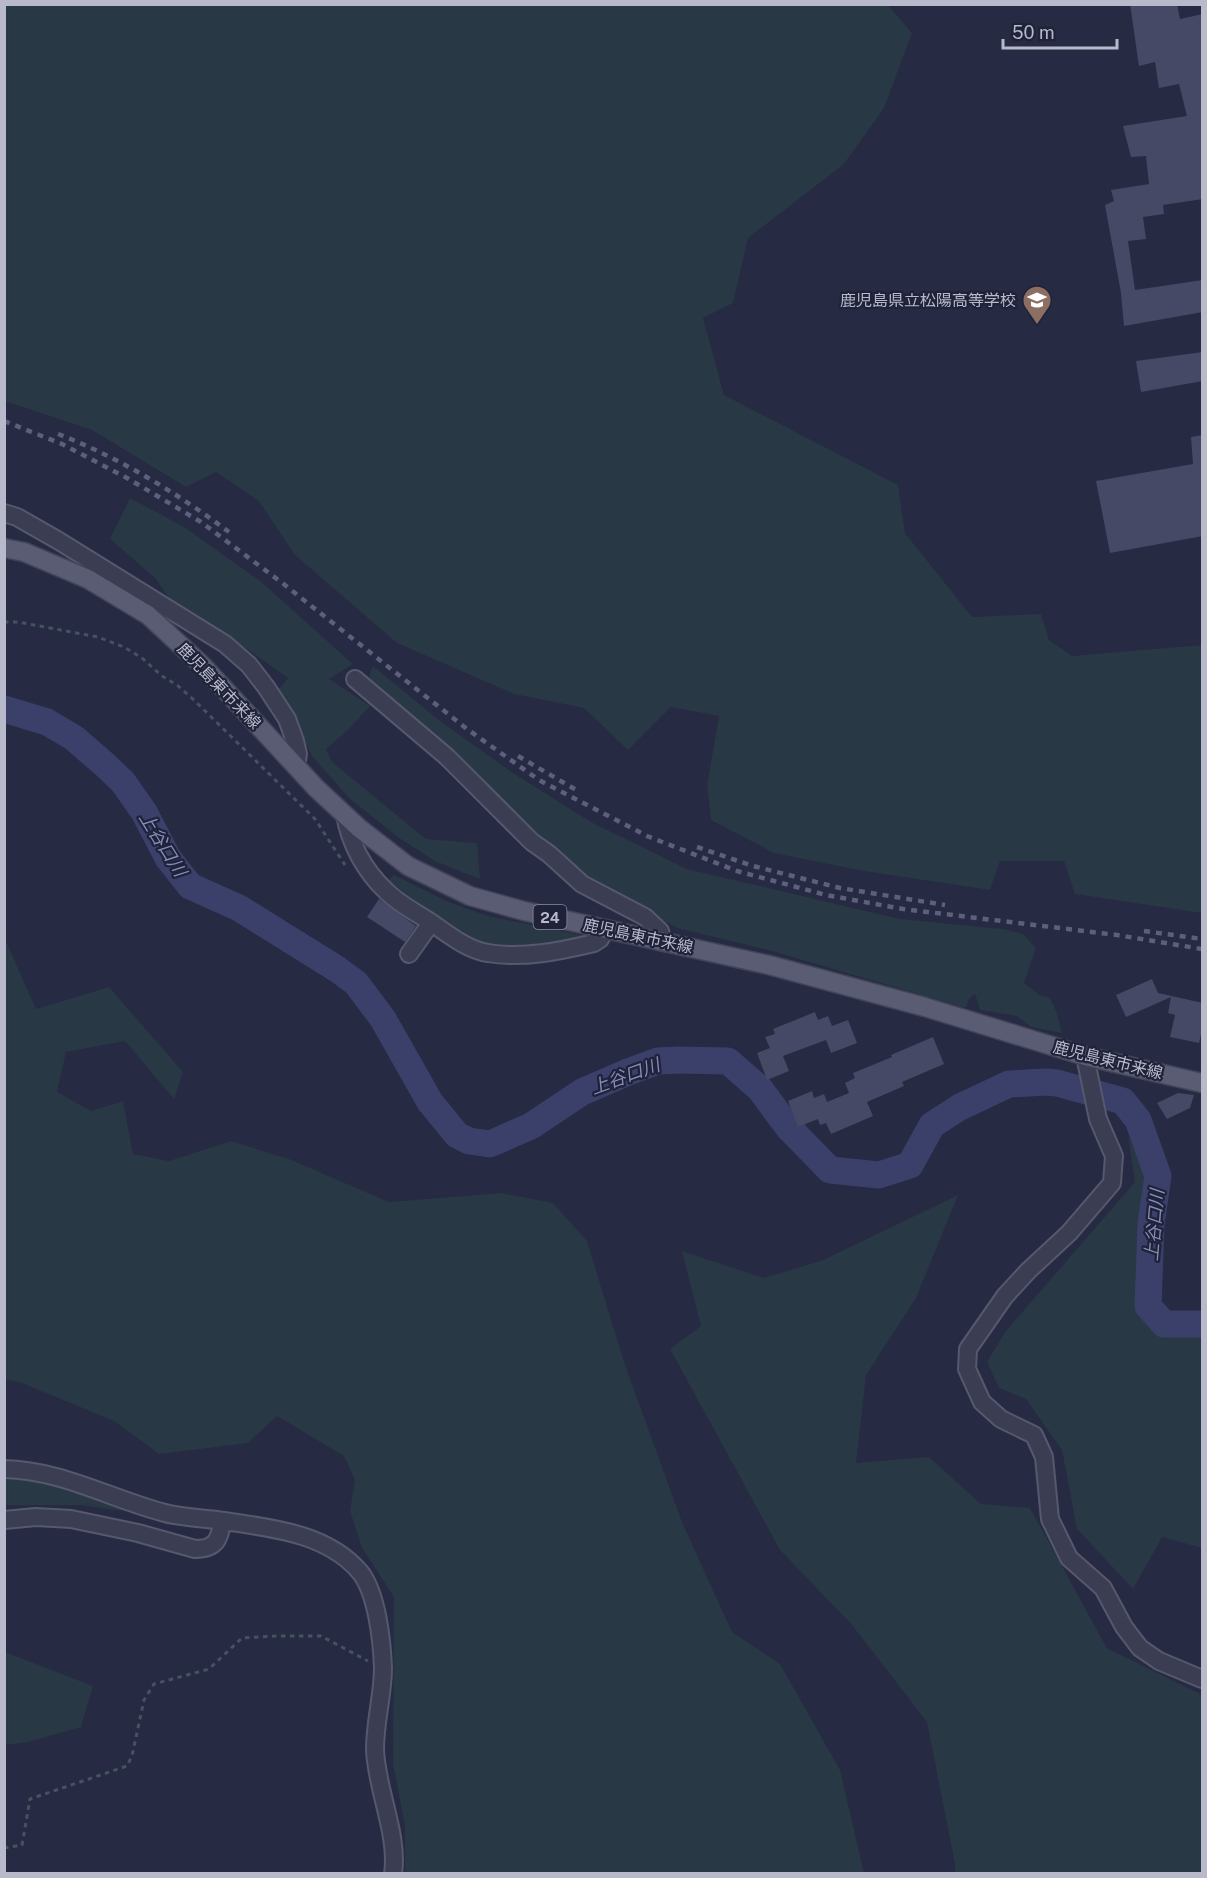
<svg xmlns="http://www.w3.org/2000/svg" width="1207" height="1878" font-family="'Public Sans','Noto Sans JP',sans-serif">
	<rect width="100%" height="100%" fill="#262a43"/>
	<path fill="#283844" d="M5 4 888 5 912 33 884 108 844 164 748 238 733 303 703 318 724 395 898 485 905 533 972 617 1041 614 1049 640 1072 656 1202 645V913L1075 894 1064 861H1000L990 890 864 871 774 853 711 820 707 785 719 716 671 707 628 750 584 708 514 694 397 643 295 555 259 501 216 472 186 487 92 430 5 401Z
		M130 498 184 527 259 580 353 664 329 679 370 706 348 730 326 749 332 762 426 839 477 843 480 879 435 861 399 838 349 798 312 756 279 689 288 678 227 635 172 602 155 578 110 539Z
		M373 666 440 721 516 775 591 822 687 869 900 919 1003 929 1023 934 1036 948 1024 983 1040 995 1050 998 1057 1013 1062 1033 1031 1027 1017 1016 980 1010 975 994 969 999 966 1008 772 951 677 928 590 879 565 860 506 804 369 683 370 673Z
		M394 875 446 901 488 916 590 937 533 947H498L477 943 462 935 388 881Z
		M5 939 36 1009 109 987 183 1072 174 1099 125 1041 66 1052 57 1092 91 1111 123 1101 133 1154 169 1161 231 1141 289 1159 389 1202 501 1193 553 1203 587 1241 624 1362 682 1522 732 1632 780 1664 840 1770 864 1873H405V1825L393 1764 394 1597 362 1548 350 1511 355 1480 344 1456 277 1416 248 1443 159 1454 114 1421 22 1383 5 1379Z
		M1128 1136 1149 1175 1139 1310 1158 1330 1202 1331V1548L1162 1537 1133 1589 1077 1529 1062 1450 1026 1399 999 1388 987 1362 1005 1332 1135 1182Z
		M958 1195 916 1298 866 1375 856 1463 929 1457 981 1504 1030 1508 1107 1648 1202 1695V1873H955V1864L927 1722 852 1625 780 1550 670 1349 701 1326 682 1251 764 1278 823 1260Z
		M5 1477H28L68 1487 117 1504 123 1511 81 1505H5Z
		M5 1652 93 1686 81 1727 28 1742 5 1745Z"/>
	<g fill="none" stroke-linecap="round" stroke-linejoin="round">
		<path stroke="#3a406a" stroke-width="27" d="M4 709 47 722 74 738 104 764 123 782 144 812 168 858 190 886 239 908 337 969 356 983 383 1019 430 1102 457 1135 469 1141 490 1144 531 1126 582 1092 628 1072 658 1061 679 1060 728 1061 760 1089 788 1127 830 1170 879 1175 910 1165 932 1125 960 1107 1009 1084 1046 1082 1057 1083 1123 1101 1138 1120 1158 1176 1151 1224 1148 1306 1164 1324H1202"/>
	</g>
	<path fill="#454965" d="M1130 4H1177L1180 19 1203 14V199L1163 205 1164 214 1143 217 1146 239 1128 241 1135 290 1203 280V312L1124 326 1121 293 1105 205 1114 201 1111 190 1149 184 1146 156 1131 157 1123 126 1187 116 1179 84 1159 88 1155 62 1139 66Z
		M1203 352V381L1141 392 1136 361Z
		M1203 435V536L1110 553 1096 481 1193 464 1191 437Z
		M379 899 416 926 405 942 367 917Z
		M1152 979 1158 993 1203 1003V1026L1199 1043 1170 1037 1175 1015 1168 1013 1171 997 1126 1017 1116 995Z
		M815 1012 818 1020 828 1016 832 1026 848 1020 857 1043 831 1053 826 1040 783 1056 789 1071 767 1080 757 1053 770 1048 765 1037 775 1034 773 1029Z
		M933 1037 944 1064 902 1082 904 1086 867 1102 873 1116 831 1134 826 1123 820 1125 818 1119 798 1127 788 1101 812 1091 814 1098 824 1094 827 1102 849 1093 845 1083 855 1078 853 1073 892 1057 891 1055Z
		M1178 1093 1194 1095 1190 1108 1167 1119 1157 1103Z"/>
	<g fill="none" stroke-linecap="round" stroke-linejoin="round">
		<g stroke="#56586d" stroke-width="20">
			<path id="street" d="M4 513 17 517 59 541 225 644 249 665 266 687 287 719 295 741 298 754 296 766
				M355 679 447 757 532 842 549 854 582 884 645 917 660 931 663 942
				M345 815C350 844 365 871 386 891 399 904 417 913 432 923 449 935 468 950 488 953 522 959 561 951 594 943L600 939 606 929
				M409 954 431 923
				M1085 1056 1098 1119 1114 1156 1112 1183 1069 1233 1029 1270 1005 1296 968 1349 967 1369 982 1402 1001 1419 1034 1435 1044 1457 1050 1519 1069 1558 1103 1588 1124 1627 1140 1648 1159 1661 1202 1679
				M4 1469C61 1470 111 1499 165 1513 184 1518 204 1518 224 1521 271 1528 327 1533 360 1572 377 1593 382 1641 383 1668 383 1695 375 1721 375 1749 376 1789 399 1834 393 1874
				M4 1520 36 1517 71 1519 138 1533 195 1549C216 1549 220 1539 222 1521"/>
		</g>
		<g stroke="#414459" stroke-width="21">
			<path id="primary" d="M4 548 24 552 88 579 148 615 203 666 316 788 359 828 408 866 470 896 524 911 769 965 925 1007 1085 1056 1202 1083"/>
		</g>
		<path stroke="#44545e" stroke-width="3" stroke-dasharray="4.5 4.5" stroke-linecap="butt" d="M4 622H18L98 637 124 647 142 658 162 676 177 685 195 701 315 819 345 865
			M4 1848 22 1845 30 1799 127 1766 132 1756 144 1700 154 1684 209 1669 242 1638 275 1636H321L368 1661"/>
		<use href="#street" stroke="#3b3d53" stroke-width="16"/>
		<use href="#primary" stroke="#595c73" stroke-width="18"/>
		<path stroke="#5d607a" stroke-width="4.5" stroke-dasharray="6 6" stroke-linecap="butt" d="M4 421 62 444 127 478 201 522 281 582 467 729 539 780 647 836 737 871 826 895 903 909 1117 935 1202 949
			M58 434C118 457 177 493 229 532
			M518 756 578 791
			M697 847 753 866 840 888 945 905
			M1144 931 1202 939"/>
	</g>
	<defs>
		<g id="school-pin" transform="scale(1.5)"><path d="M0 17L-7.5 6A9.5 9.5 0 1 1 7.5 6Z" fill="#8d6e63" stroke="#1f2238"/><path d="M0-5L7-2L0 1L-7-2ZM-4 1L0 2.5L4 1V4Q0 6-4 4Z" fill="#fff"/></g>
	</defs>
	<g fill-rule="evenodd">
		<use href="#school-pin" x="1037" y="300"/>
	</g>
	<g text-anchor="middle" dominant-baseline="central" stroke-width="4.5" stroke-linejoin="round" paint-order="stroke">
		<rect fill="#1f2238" stroke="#8a8ca0" stroke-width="1.5" x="533.5" y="905" width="33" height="24" rx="4.5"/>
		<g font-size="15" font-weight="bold" fill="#b8bacc">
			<text x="550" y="917">24</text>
		</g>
		<g font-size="16" fill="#b8bacc" stroke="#1f2238" text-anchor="end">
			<text x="1016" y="300">鹿児島県立松陽高等学校</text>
		</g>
		<g font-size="16" fill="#b8bacc" stroke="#1f2238">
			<text transform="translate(219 686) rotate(46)">鹿児島東市来線</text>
			<text transform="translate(638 936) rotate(12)">鹿児島東市来線</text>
			<text transform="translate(1108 1060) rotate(14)">鹿児島東市来線</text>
		</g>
		<g font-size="18" font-style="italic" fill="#868cb8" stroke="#1f2238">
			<text transform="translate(163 844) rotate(58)">上谷口川</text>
			<text transform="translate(625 1076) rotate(-20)">上谷口川</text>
			<text transform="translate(1154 1225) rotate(-85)">上谷口川</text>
		</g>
	</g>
	<rect width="1207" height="1878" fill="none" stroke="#b8bacc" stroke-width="12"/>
	<path d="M1003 39v9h114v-9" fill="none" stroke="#b8bacc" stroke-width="3"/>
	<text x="1012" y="39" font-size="18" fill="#b8bacc" stroke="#1f2238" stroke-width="4.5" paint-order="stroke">50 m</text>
</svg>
